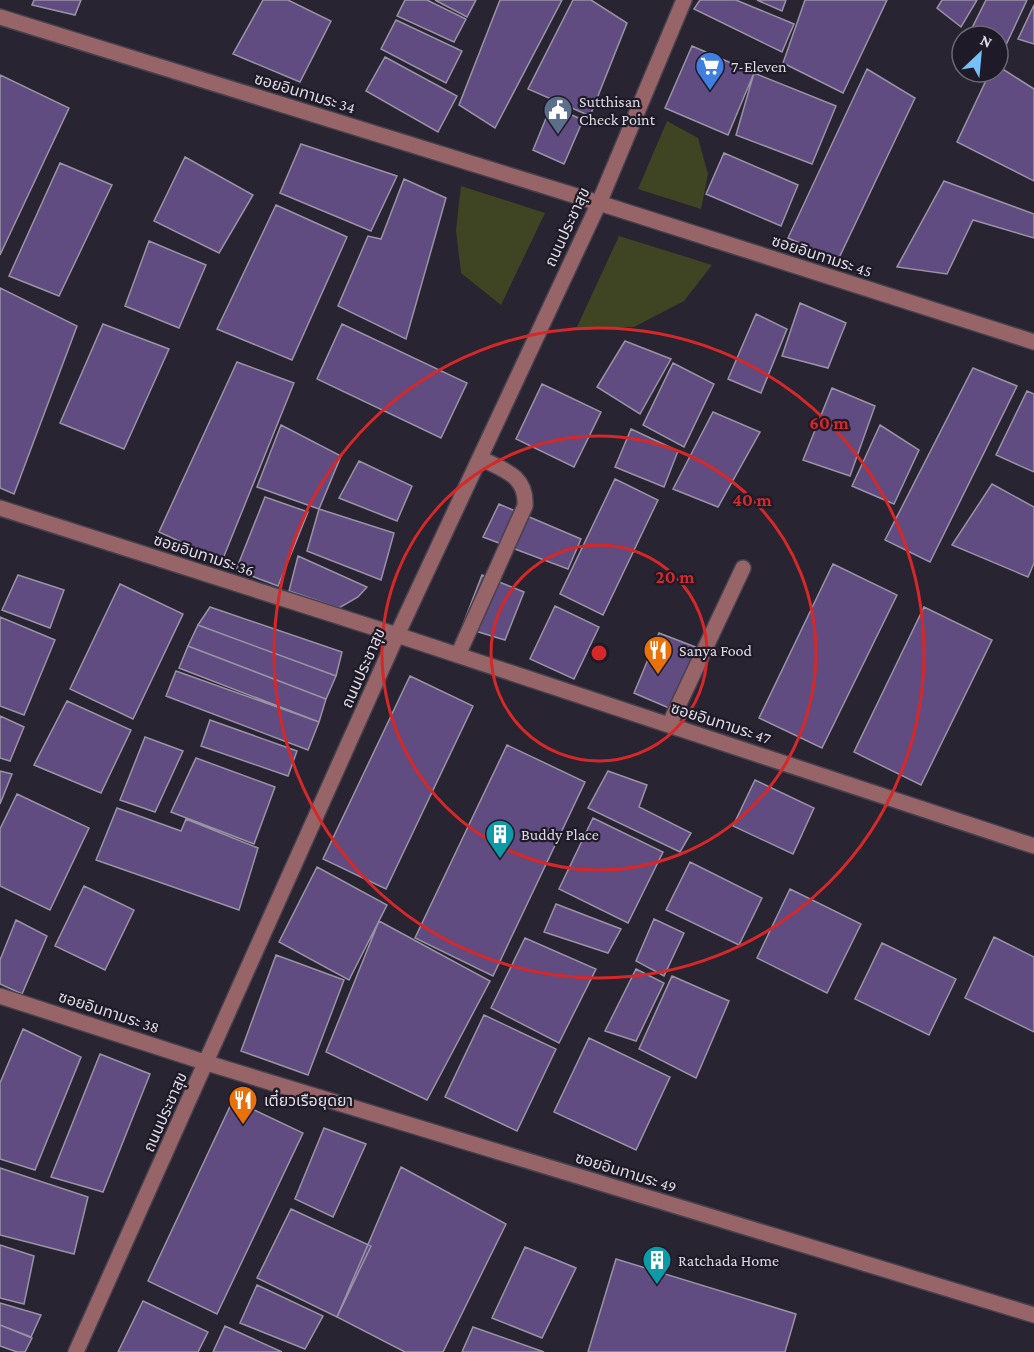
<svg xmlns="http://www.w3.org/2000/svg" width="1034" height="1352" font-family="'Crimson Pro','Noto Sans Thai',serif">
	<rect width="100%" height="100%" fill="#292432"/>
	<path fill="#3f4522" d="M667 121 698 138 708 174 701 209 638 189Z
		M461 186 545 213 501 305 461 273 456 230Z
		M619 236 712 265 684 301 634 327H577Z"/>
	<path fill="#604c81" stroke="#9993a5" stroke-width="1.5" d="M34 0H81L75 15 32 5Z
		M263 0H288L331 21 300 82 233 54Z
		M405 0H427L466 19 454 42 397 16Z
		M435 0H476L467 17Z
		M500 0H562L495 128 459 105Z
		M573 0H591L627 23 590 116 528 89Z
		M700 0H736L794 24 782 52 694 9Z
		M757 0H786L782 11Z
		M805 0H887L843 93 783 63Z
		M942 0H977L961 27 937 8Z
		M986 0H1027L1006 45 998 41V36H988L972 28Z
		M1034 5V44L1018 39Z
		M396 20 462 51 446 83 381 49Z
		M692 46 754 73 728 135 665 108Z
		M385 57 457 96 438 132 366 91Z
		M998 66 1034 89V181L957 142 990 72H998Z
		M867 69 915 98 838 260 788 238Z
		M754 73 836 106 812 164 736 135Z
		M0 75 69 108 0 255Z
		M551 106 583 120 564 164 533 150Z
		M301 144 397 176 371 231 280 193Z
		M724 153 798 185 781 226 706 194Z
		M185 157 253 195 219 253 154 221Z
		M60 163 112 185 59 296 9 276Z
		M404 179 446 198 406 339 338 306 368 236 381 239Z
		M944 181 1034 214V238L973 220 947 274 897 267Z
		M276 205 347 237 292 360 217 329Z
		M149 241 206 265 179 328 125 306Z
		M0 288 77 326 14 494 0 488Z
		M800 303 846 323 828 368 782 356Z
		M756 314 787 329 761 393 728 379Z
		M103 324 169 349 124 449 60 423Z
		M342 324 467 383 441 438 317 379Z
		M625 341 671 359 640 414 597 387Z
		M237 362 294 383 222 561 159 532Z
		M673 363 714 384 684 447 643 425Z
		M973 368 1017 386 930 562 885 540Z
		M542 384 601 412 574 467 516 439Z
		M832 388 875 406 850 476 803 460Z
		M1027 391 1034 394V472L996 455Z
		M713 412 760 432 718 507 673 489Z
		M281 425 341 456 319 509 257 487Z
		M880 425 919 450 894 504 852 486Z
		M631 429 678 451 664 487 615 467Z
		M359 461 412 486 397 521 339 498Z
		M615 479 658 500 603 615 560 594Z
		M992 484 1034 507V563L1028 577 952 545Z
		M265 497 308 512 278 586 236 570Z
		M499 504 581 539 568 569 483 537Z
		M319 509 394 533 381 580 307 551Z
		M298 556 367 587 358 597 339 608 289 591Z
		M833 564 897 595 822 748 759 718Z
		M18 575 64 590 50 628 2 610Z
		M482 575 524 592 505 640 462 627Z
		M120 584 183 614 133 719 70 689Z
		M555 606 599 627 574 679 530 659Z
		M210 607 342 652 336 676 198 625Z
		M924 607 992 640 921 785 854 752Z
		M0 617 55 640 24 715 0 706Z
		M198 625 336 676 326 699 188 646Z
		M659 633 698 648 669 708 634 693Z
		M188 646 326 699 319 722 179 668Z
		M176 671 319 722 308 750 166 696Z
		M410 676 473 706 386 889 323 859Z
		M67 701 131 730 101 793 34 765Z
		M0 716 24 727 10 761 0 758Z
		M210 720 297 751 288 776 201 746Z
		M145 737 183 751 155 812 120 800Z
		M507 745 585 782 493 976 415 938Z
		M196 758 275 787 254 844 171 812Z
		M0 771 12 774 0 804Z
		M608 771 647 785 639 807 691 833 680 852 588 808Z
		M755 780 814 808 793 854 733 826Z
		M17 794 89 828 50 910 0 886V829Z
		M117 808 181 831 186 819 258 848 239 910 96 860Z
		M593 818 663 852 628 923 559 889Z
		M690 862 762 898 739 945 666 910Z
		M317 867 387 905 349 980 279 942Z
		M84 886 134 910 105 970 55 946Z
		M790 889 861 924 827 993 757 958Z
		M556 904 621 929 608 953 544 932Z
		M654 919 684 933 664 976 636 961Z
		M16 920 47 936 22 994 0 984V960Z
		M379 921 490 981 427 1100 326 1052Z
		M994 937 1034 957V1032L965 998Z
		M525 938 596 969 559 1043 491 1008Z
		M882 943 956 979 929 1035 855 999Z
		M276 955 344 980 308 1075 241 1051Z
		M636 969 664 983 636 1041 605 1031Z
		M672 976 729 1001 696 1078 639 1049Z
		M484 1015 556 1049 517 1131 445 1097Z
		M23 1029 81 1057 35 1170 0 1159V1083Z
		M589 1038 670 1077 636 1150 554 1112Z
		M100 1054 150 1074 103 1192 51 1177Z
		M233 1100 303 1133 217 1314 148 1281Z
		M324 1128 366 1144 333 1217 295 1199Z
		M401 1167 506 1224 443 1352H405L337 1317Z
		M0 1168 88 1197 74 1254 0 1235Z
		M291 1209 371 1246 337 1317 257 1278Z
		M0 1245 34 1256 24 1304 0 1298Z
		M525 1247 576 1268 542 1338 492 1318Z
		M616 1259 796 1314 785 1352H588Z
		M257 1285 323 1316 305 1349 240 1323Z
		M143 1301 208 1332 198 1352H118Z
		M0 1303 41 1315 31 1337 0 1325Z
		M0 1325 32 1338 25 1352H17L0 1346Z
		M225 1326 282 1352H213Z
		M473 1327 544 1352H462Z"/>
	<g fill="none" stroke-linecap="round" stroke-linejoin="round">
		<g stroke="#46414f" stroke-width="18">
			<path id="minor" d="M0 17 599 203 1034 342
				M0 508 397 635 1034 846
				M458 655 525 506C527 475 503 470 480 458
				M669 725 743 568
				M0 996 207 1063 1034 1315
				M76 1352 397 635 599 203 684 0"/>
		</g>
		<use href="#minor" stroke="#976467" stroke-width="15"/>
	</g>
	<g fill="none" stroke="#d62828" stroke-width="3">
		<circle cx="599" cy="653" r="108"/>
		<circle cx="599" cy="653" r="217"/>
		<circle cx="599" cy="653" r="325"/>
	</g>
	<defs>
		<g id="supermarket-pin" transform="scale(1.5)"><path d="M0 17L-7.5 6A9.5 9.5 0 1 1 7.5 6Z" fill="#3f7fe0" stroke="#1f1a28"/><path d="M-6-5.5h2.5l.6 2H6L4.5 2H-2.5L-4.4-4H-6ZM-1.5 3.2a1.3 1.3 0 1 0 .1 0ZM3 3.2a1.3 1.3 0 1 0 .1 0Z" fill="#fff"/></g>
		<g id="civic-pin" transform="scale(1.5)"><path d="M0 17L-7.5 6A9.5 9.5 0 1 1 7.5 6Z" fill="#5c6f8a" stroke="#1f1a28"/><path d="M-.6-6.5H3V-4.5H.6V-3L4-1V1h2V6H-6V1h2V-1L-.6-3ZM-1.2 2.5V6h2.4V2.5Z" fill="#fff"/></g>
		<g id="restaurant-pin" transform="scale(1.5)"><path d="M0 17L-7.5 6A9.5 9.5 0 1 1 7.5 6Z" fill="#e8710a" stroke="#1f1a28"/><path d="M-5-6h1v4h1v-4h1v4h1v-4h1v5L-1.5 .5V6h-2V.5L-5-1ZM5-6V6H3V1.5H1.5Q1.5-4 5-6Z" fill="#fff"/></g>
		<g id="building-pin" transform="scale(1.5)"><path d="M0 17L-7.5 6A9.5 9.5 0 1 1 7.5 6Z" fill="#0f9aa8" stroke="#1f1a28"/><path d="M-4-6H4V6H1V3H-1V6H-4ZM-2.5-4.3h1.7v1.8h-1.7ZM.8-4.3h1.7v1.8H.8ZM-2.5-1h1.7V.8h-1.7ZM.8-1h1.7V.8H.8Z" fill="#fff"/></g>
	</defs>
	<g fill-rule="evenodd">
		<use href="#supermarket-pin" x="710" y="66"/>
		<use href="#civic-pin" x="558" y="110"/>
		<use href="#restaurant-pin" x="658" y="650"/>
		<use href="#building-pin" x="500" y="834"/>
		<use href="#restaurant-pin" x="243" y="1100"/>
		<use href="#building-pin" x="657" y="1260"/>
	</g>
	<g text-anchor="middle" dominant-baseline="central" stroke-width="4.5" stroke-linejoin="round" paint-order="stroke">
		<g font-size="16" fill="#dfdce5" stroke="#1f1a28" text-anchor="start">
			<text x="731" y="66">7-Eleven</text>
			<text x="579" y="101">Sutthisan<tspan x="579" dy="18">Check Point</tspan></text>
			<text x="679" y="650">Sanya Food</text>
			<text x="521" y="834">Buddy Place</text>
			<text x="264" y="1100">เตี๋ยวเรือยุดยา</text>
			<text x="678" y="1260">Ratchada Home</text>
		</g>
		<g font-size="16" fill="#dfdce5" stroke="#1f1a28">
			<text transform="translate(305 93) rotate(17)">ซอยอินทามระ 34</text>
			<text transform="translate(567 227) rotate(-65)">ถนนประชาสุข</text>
			<text transform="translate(822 256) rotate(18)">ซอยอินทามระ 45</text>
			<text transform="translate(204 555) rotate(18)">ซอยอินทามระ 36</text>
			<text transform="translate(363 668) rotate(-66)">ถนนประชาสุข</text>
			<text transform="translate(721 723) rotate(18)">ซอยอินทามระ 47</text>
			<text transform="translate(109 1012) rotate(18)">ซอยอินทามระ 38</text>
			<text transform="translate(165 1112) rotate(-66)">ถนนประชาสุข</text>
			<text transform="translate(626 1172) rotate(17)">ซอยอินทามระ 49</text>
		</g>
	</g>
	<circle cx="599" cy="653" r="9" fill="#d62828" stroke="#1f1a28" stroke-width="3"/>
	<g font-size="18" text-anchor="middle" font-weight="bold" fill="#d62828" stroke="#1f1a28" stroke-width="4.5" stroke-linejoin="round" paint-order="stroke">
		<text x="829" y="429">60 m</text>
		<text x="752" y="506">40 m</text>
		<text x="675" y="583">20 m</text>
	</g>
	<g transform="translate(980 54) rotate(26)"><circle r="28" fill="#1f1a28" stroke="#6c6874" stroke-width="1.5"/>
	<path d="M0-4.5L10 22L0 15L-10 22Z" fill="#75c0f6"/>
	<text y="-9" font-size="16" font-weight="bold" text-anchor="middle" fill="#dfdce5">N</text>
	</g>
</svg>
